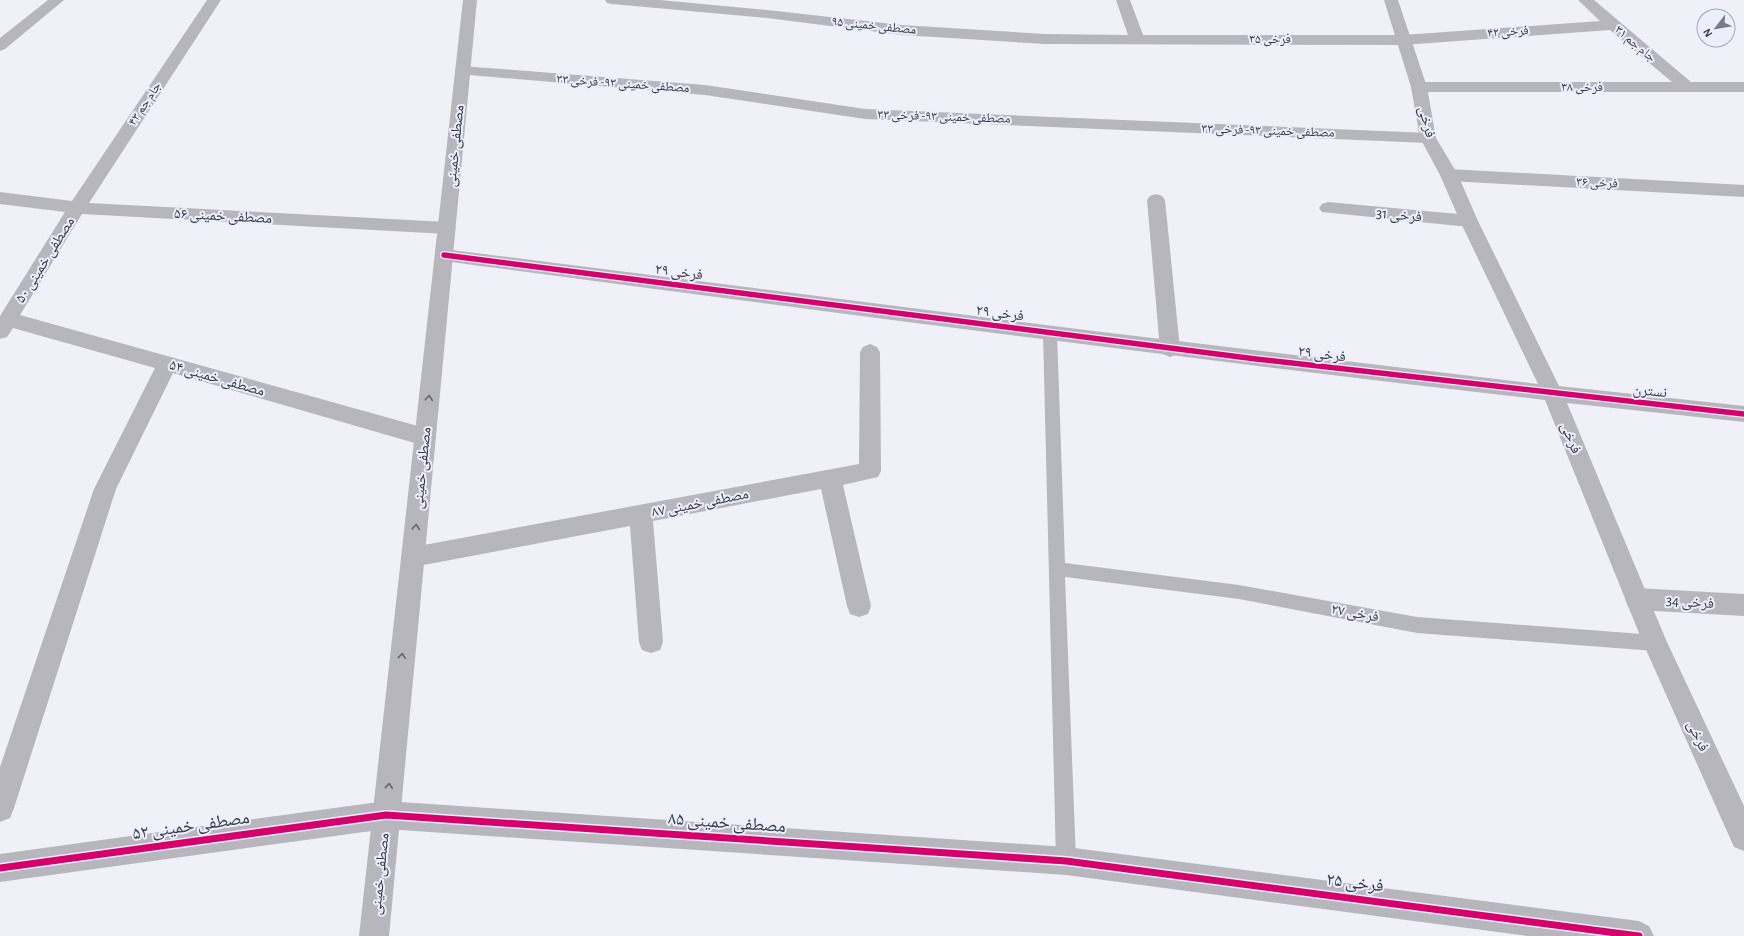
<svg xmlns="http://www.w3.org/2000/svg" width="1744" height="936" font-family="'Alegreya Sans','Noto Naskh Arabic',sans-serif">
	<rect width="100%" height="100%" fill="#f0f1f8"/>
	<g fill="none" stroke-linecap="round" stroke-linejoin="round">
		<path fill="#b7b6bc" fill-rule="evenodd" d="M1050 328 1055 329 1057 333 1065 563 1239 585 1417 617 1655 635 1661 637 1663 643 1661 649 1655 651 1417 633 1239 599 1065 577 1076 861 1073 868 1066 871 1059 868 1056 861 1043 333 1045 329Z"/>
		<path fill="#b7b6bc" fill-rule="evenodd" d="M48 0H64L5 49 0 51V38Z
			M207 0H221L89 203 447 222 453 224 456 228 453 232 447 234 82 214 20 315 425 428 433 431 436 437 433 443 425 446 173 373 116 489 14 808 10 818 0 822V767L94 489 155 368 13 328 7 337 0 339V316L65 212 0 204V192L72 201Z
			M605 0H660L767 10 902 25 1045 34 1128 35 1116 0H1130L1143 35H1403L1600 21 1578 0H1594L1691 82H1744V92H1419L1413 90 1411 87 1413 84 1419 82H1672L1610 30 1403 45 1045 44 902 35 767 18 612 4 607 3Z
			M463 66 705 85 865 109 1428 133 1434 134 1436 138 1434 142 1428 143 865 119 705 95 457 74 455 71 457 68Z
			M1449 169 1744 185V197L1449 181 1443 179 1440 175 1443 171Z
			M1156 194 1162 196 1165 200 1180 349 1177 354 1170 357 1163 354 1160 349 1147 200 1150 196Z
			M1328 202 1469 215 1475 217 1478 221 1475 225 1469 227 1322 212 1319 208 1322 204Z
			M870 344 877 347 880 352 881 471 878 477 843 485 871 606 868 614 859 617 850 614 847 606 821 489 653 521 663 642 660 650 651 653 642 650 639 642 630 526 413 567 405 564 401 557 405 550 413 547 859 464 860 352 863 347Z
			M1637 588 1744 594V616L1637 610 1628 607 1625 599 1628 591Z
			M386 801 1066 847 1639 921 1649 926 1654 936H1527L1066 875 386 829 0 882V854Z"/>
		<path fill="#b7b6bc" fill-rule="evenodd" d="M1384 0H1398L1427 87 1436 138 1458 175 1478 221 1559 386 1744 406V422L1567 403 1666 640 1744 806V851L1734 847 1643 643 1545 400C1178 358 811 310 444 261L437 260 435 255 437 250 444 249 1094 331 1538 384 1460 221 1440 175 1420 138 1411 87Z"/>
		<path fill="#b6b6bc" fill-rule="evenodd" d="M463 0H477L389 936H359Z"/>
		<g stroke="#eceefb" stroke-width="8">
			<path id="cycleway-far1" d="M444 255 1256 359 1744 414"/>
		</g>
		<g stroke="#eceefb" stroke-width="10">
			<path id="cycleway" d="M0 868 386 815 1066 861 1639 936"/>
		</g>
		<use href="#cycleway-far1" stroke="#d6006c" stroke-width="5.5"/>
		<use href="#cycleway" stroke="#d6006c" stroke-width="7"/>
	</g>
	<defs><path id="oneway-chevron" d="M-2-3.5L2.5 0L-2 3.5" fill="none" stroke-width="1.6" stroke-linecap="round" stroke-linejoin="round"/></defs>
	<g stroke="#646570">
		<use href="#oneway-chevron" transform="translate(429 398) rotate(-84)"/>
		<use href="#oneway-chevron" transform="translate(416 527) rotate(-84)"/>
		<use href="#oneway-chevron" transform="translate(402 656) rotate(-84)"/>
		<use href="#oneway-chevron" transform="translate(389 786) rotate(-84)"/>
	</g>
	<g text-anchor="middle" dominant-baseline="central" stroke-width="4" stroke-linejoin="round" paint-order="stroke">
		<g font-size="13" fill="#383a47" stroke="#eceefb">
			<text transform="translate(874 26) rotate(6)">مصطفی خمینی ۹۵</text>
			<text transform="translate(1508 32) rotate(-4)">فرخی ۴۲</text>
			<text x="1270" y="39">فرخی ۳۵</text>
			<text transform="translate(1635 44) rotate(40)">جام جم ۳۱</text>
			<text transform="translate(623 84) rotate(4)">مصطفی خمینی ۹۳- فرخی ۳۳</text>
			<text x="1582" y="87">فرخی ۳۸</text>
			<text transform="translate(145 104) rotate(-57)">جام جم ۴۳</text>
			<text transform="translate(944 117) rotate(2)">مصطفی خمینی ۹۳- فرخی ۳۳</text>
			<text transform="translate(1268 131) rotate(2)">مصطفی خمینی ۹۳- فرخی ۳۳</text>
			<text transform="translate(1597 183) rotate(3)">فرخی ۳۶</text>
		</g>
		<g font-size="15" fill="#383a47" stroke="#eceefb">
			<text transform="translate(1427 122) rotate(76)">فرخی</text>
			<text transform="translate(455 146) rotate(-84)">مصطفی خمینی</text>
			<text transform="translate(1399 215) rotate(5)">فرخی 31</text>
			<text transform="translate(223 216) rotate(3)">مصطفی خمینی ۵۶</text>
			<text transform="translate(45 260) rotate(-58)">مصطفی خمینی ۵۰</text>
			<text transform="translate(679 272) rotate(7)">فرخی ۲۹</text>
			<text transform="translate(1000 313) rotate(7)">فرخی ۲۹</text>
			<text transform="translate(1322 354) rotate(7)">فرخی ۲۹</text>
			<text transform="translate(217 378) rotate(16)">مصطفی خمینی ۵۴</text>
			<text transform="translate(1650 391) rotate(6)">نسترن</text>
			<text transform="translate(1571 438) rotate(68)">فرخی</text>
			<text transform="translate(422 468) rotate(-84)">مصطفی خمینی</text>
			<text transform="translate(700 503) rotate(-11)">مصطفی خمینی ۸۷</text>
			<text transform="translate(1690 602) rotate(4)">فرخی 34</text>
			<text transform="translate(1355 613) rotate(10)">فرخی ۲۷</text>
			<text transform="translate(1698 736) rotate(65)">فرخی</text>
			<text transform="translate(380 874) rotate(-84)">مصطفی خمینی</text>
		</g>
		<g font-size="18" fill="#383a47" stroke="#eceefb">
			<text transform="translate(727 823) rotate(4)">مصطفی خمینی ۸۵</text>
			<text transform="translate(191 826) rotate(-8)">مصطفی خمینی ۵۲</text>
			<text transform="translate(1355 883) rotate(7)">فرخی ۲۵</text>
		</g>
	</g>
	<g transform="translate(1716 28) rotate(239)"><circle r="19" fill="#eceefb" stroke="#a4a6b3"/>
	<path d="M0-3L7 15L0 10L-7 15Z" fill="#787a85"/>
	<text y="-6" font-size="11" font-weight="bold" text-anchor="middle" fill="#383a47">N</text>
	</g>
</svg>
